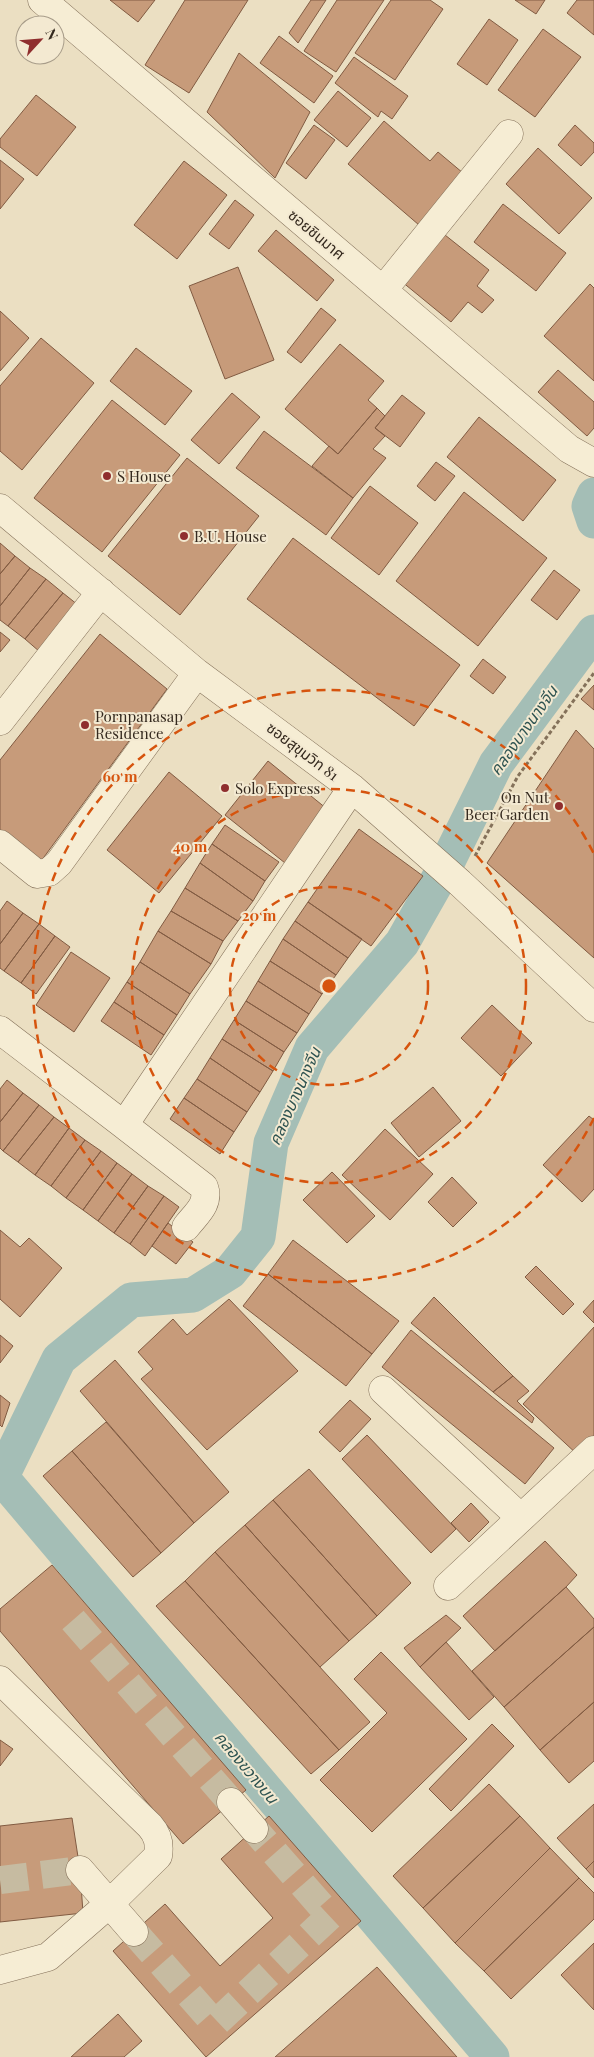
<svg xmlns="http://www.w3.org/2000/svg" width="594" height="2057" font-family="'Playfair Display','Noto Sans Thai',serif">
	<rect width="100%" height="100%" fill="#ebdfc2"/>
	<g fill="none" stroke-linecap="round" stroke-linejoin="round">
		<path stroke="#a4beb6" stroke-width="35" d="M594 495 589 506 594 521
			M2 1478 492 2057
			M0 1480 59 1359 131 1300 193 1295 230 1272 258 1237 271 1143 312 1048 402 943 444 869 496 764 594 632"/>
	</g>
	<path fill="#c79b7a" stroke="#815b42" d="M110 0H155L138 22Z
		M185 0H248L189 93 145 65Z
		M311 0H326L298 43 289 33Z
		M337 0H384L336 72 304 51Z
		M391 0H430L443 9 395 80 355 53Z
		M515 0H545L536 14Z
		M577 0H594V35L567 13Z
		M489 19 518 40 487 85 457 64Z
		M543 29 581 57 535 117 498 90Z
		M279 36 333 76 314 103 260 63Z
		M239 53 310 112 275 178 207 112Z
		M354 57 408 96 392 119 381 111 378 117 335 83Z
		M338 91 371 118 347 147 314 120Z
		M36 95 76 127 37 176 0 147V139Z
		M384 121 430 161 438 152 463 173 419 225 348 164Z
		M314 125 335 140 306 179 286 163Z
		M575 125 594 143V152L581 166 558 145Z
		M538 148 592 198 559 234 506 184Z
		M0 160 24 179 0 209Z
		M184 161 227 195 177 259 134 225Z
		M235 200 254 215 229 249 209 234Z
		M503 204 566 253 536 291 474 242Z
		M276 230 334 280 317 301 258 251Z
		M440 231 489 270 477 286 494 300 482 313 468 302 451 322 401 281Z
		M238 267 274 360 225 379 189 286Z
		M590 284 594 288V381L544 336Z
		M321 308 336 320 301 363 287 352Z
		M0 311 29 338 0 371Z
		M41 338 94 383 22 470 0 451V386Z
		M340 344 384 381 368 400 377 408 338 454 285 409Z
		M136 348 192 391 165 425 110 381Z
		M558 370 594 402V428L587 436 538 392Z
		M232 393 260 417 219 464 191 440Z
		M402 395 425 413 400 447 375 428Z
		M112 400 180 455 102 552 34 498Z
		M377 408 385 416 375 428 385 436 373 449 386 458 353 498 312 466 329 446 338 454Z
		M479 417 556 480 523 521 447 457Z
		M264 431 353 498 326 535 236 468Z
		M187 458 259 516 180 615 108 556Z
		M436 462 455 476 435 501 417 486Z
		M370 486 418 523 379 575 331 538Z
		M464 492 547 558 478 646 396 581Z
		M293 538 460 665 414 726 247 599Z
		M0 543 15 556 0 574Z
		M15 556 30 568 0 606V574Z
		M30 568 46 579 8 626 0 620V606Z
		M554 570 580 590 557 620 531 600Z
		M46 579 63 593 25 639 8 626Z
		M63 593 78 605 40 652 25 639Z
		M0 632 10 640 0 652Z
		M100 634 167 689 36 868 0 837V760Z
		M483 659 506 677 493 694 470 676Z
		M594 685V710L581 699Z
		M576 730 594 749V958L487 863Z
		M268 761 327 809 285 863 225 815Z
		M169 772 222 816 159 893 107 850Z
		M225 825 279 862 265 881 212 844Z
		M359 829 423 876 371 946 308 902Z
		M212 844 265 881 253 901 200 863Z
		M200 863 253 901 238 921 185 888Z
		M185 888 238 921 223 941 171 911Z
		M7 901 23 913 0 944V911Z
		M308 902 362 939 348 958 295 921Z
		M171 911 223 941 211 964 158 931Z
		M23 913 39 924 4 971 0 968V944Z
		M295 921 348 958 336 975 283 939Z
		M39 924 55 936 21 983 4 971Z
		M158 931 211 964 190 994 140 962Z
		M55 936 70 947 36 994 21 983Z
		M283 939 336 975 322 994 270 961Z
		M71 952 110 978 74 1032 36 1005Z
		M270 961 322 994 309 1014 258 981Z
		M140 962 190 994 177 1015 127 982Z
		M258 981 309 1014 297 1033 246 1001Z
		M127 982 177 1015 164 1035 114 1002Z
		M246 1001 297 1033 284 1052 234 1020Z
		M114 1002 164 1035 151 1055 101 1021Z
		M492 1005 532 1043 501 1076 461 1038Z
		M234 1020 284 1052 273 1071 222 1039Z
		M222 1039 273 1071 260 1092 210 1058Z
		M210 1058 260 1092 247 1112 197 1079Z
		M197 1079 247 1112 234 1132 184 1098Z
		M7 1080 23 1093 0 1122V1089Z
		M433 1087 461 1121 419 1157 391 1123Z
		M23 1093 39 1105 3 1151 0 1148V1122Z
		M184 1098 234 1132 220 1154 170 1119Z
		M39 1105 54 1117 18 1162 3 1151Z
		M589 1116 594 1120V1189L582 1202 543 1165Z
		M54 1117 69 1128 35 1175 18 1162Z
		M69 1128 85 1140 51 1186 35 1175Z
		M385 1129 433 1174 390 1220 342 1175Z
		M85 1140 101 1151 66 1198 51 1186Z
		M101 1151 117 1163 83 1210 66 1198Z
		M117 1163 132 1174 98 1221 83 1210Z
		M332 1172 375 1216 347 1243 303 1200Z
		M132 1174 148 1186 114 1233 98 1221Z
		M452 1177 477 1203 453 1227 428 1202Z
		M148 1186 164 1196 130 1244 114 1233Z
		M164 1196 179 1207 145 1256 130 1244Z
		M168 1223 193 1242 176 1264 152 1246Z
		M0 1230 20 1247 29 1238 62 1268 20 1317 0 1299Z
		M293 1240 399 1321 372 1354 268 1274Z
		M536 1266 574 1304 563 1315 525 1277Z
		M268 1274 372 1354 346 1386 243 1306Z
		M434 1297 513 1376 493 1392 411 1323Z
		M229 1299 298 1371 207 1450 141 1379 153 1369 138 1352 173 1319 187 1335Z
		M594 1300V1323L583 1312Z
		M594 1327V1439L579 1456 523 1404Z
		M411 1330 554 1448 525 1484 382 1367Z
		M0 1335 13 1346 0 1363Z
		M115 1360 229 1492 194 1523 80 1391Z
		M513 1376 529 1391 517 1401 534 1418 532 1423 493 1392Z
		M0 1395 10 1403 2 1427 0 1425Z
		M350 1400 371 1419 340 1452 319 1432Z
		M106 1422 194 1523 161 1553 72 1451Z
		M367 1435 456 1529 431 1553 342 1459Z
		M72 1451 161 1553 133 1577 43 1476Z
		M309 1469 411 1583 377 1616 273 1500Z
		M273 1500 377 1616 349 1641 245 1525Z
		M471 1503 489 1522 469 1542 451 1523Z
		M245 1525 349 1641 320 1667 215 1552Z
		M545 1541 577 1575 566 1587 495 1651 463 1616Z
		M215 1552 370 1722 339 1750 185 1581Z
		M52 1565 246 1790 183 1844 0 1631V1609Z
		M185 1581 339 1750 311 1774 156 1606Z
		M566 1587 594 1619V1627L504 1707 472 1671Z
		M446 1615 461 1628 420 1667 404 1648Z
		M594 1627V1702L540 1750 504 1707Z
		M446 1642 494 1697 469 1720 420 1667Z
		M381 1652 467 1739 372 1832 320 1780 387 1713 354 1679Z
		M594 1702V1761L569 1783 540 1750Z
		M492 1724 514 1746 451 1811 429 1789Z
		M0 1740 13 1749 0 1766Z
		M489 1784 520 1816 423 1908 393 1876Z
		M594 1804V1861L586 1869 557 1838Z
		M269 1816 361 1921 206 2057 113 1951 165 1904 220 1966 273 1918 221 1859Z
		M520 1816 550 1848 455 1943 423 1908Z
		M72 1818 80 1870 83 1913 0 1922V1826Z
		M550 1848 579 1878 484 1971 455 1943Z
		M594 1861V1878L586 1869Z
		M579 1878 594 1893V1919L511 1999 484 1971Z
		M594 1943V2010L561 1975Z
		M377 1967 457 2057H275Z
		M118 2014 142 2041 124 2057H71Z"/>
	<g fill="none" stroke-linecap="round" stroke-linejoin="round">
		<path stroke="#c6bba1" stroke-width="28" stroke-dasharray="28 14" stroke-linecap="butt" d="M73 1620 231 1802
			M0 1880 80 1870
			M134 1932 215 2024 330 1916 254 1829"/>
		<g stroke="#84715a" stroke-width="29">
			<path id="minor" d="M42 0 569 449 594 463
				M383 290 509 134
				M0 508 197 673 352 788 460 883 594 1008
				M0 721 101 592
				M0 844 37 874 49 872 59 863 197 673
				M0 1030 124 1125 352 788
				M124 1125 204 1187C210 1204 196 1214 186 1227
				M383 1390 521 1518
				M448 1586 594 1450
				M0 1680 150 1826C158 1835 160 1844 158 1856L109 1904 48 1957 0 1970
				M231 1802 254 1829
				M80 1870 134 1932"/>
		</g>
		<path stroke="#84715a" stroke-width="3" stroke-dasharray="4 2.5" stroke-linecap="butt" d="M475 856 518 776 594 673"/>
		<use href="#minor" stroke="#f6edd4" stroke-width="28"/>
	</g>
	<g fill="none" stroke="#d6540e" stroke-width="2.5" stroke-dasharray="9 6">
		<circle cx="329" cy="986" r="99"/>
		<circle cx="329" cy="986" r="197"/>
		<path d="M594 1118A296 296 0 1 1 594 854"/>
	</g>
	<g fill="#8f2e2e" stroke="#f3e9d1" stroke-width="2">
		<circle cx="107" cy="476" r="5"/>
		<circle cx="184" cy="536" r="5"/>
		<circle cx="85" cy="725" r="5"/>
		<circle cx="225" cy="788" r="5"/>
		<circle cx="559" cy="806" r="5"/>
	</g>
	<g text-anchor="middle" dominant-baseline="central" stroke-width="4" stroke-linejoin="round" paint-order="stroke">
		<g font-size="15" fill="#34291e" stroke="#f3e9d1">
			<text transform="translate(317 234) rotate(40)">ซอยชินมาศ</text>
			<text transform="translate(303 751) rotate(37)">ซอยสุขุมวิท 81</text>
		</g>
		<g font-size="15" fill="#34291e" stroke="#f3e9d1" text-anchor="start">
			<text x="117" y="476">S House</text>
			<text x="194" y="536">B.U. House</text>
			<text x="95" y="716">Pornpanasap<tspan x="95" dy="17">Residence</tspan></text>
			<text x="235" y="788">Solo Express</text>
			<text x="549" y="797" text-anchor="end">On Nut<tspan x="549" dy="17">Beer Garden</tspan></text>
		</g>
		<g font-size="16" font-style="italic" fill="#2e5351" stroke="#f3e9d1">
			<text transform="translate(523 730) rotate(-55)">คลองบางนางจีน</text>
			<text transform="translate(294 1096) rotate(-66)">คลองบางนางจีน</text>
			<text transform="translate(247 1767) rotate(50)">คลองขวางบน</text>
		</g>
	</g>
	<circle cx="329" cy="986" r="8" fill="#d6540e" stroke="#f3e9d1" stroke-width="2.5"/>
	<g font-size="15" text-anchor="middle" font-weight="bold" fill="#d6540e" stroke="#f3e9d1" stroke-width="4" stroke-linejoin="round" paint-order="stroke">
		<text x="120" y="782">60 m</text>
		<text x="190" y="852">40 m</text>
		<text x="259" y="921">20 m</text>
	</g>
	<g transform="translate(40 40) rotate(64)"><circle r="24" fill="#f3e9d1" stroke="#a79c89"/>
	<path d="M0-4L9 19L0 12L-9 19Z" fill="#8f2e2e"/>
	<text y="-8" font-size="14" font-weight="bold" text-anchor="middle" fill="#34291e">N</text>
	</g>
</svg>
